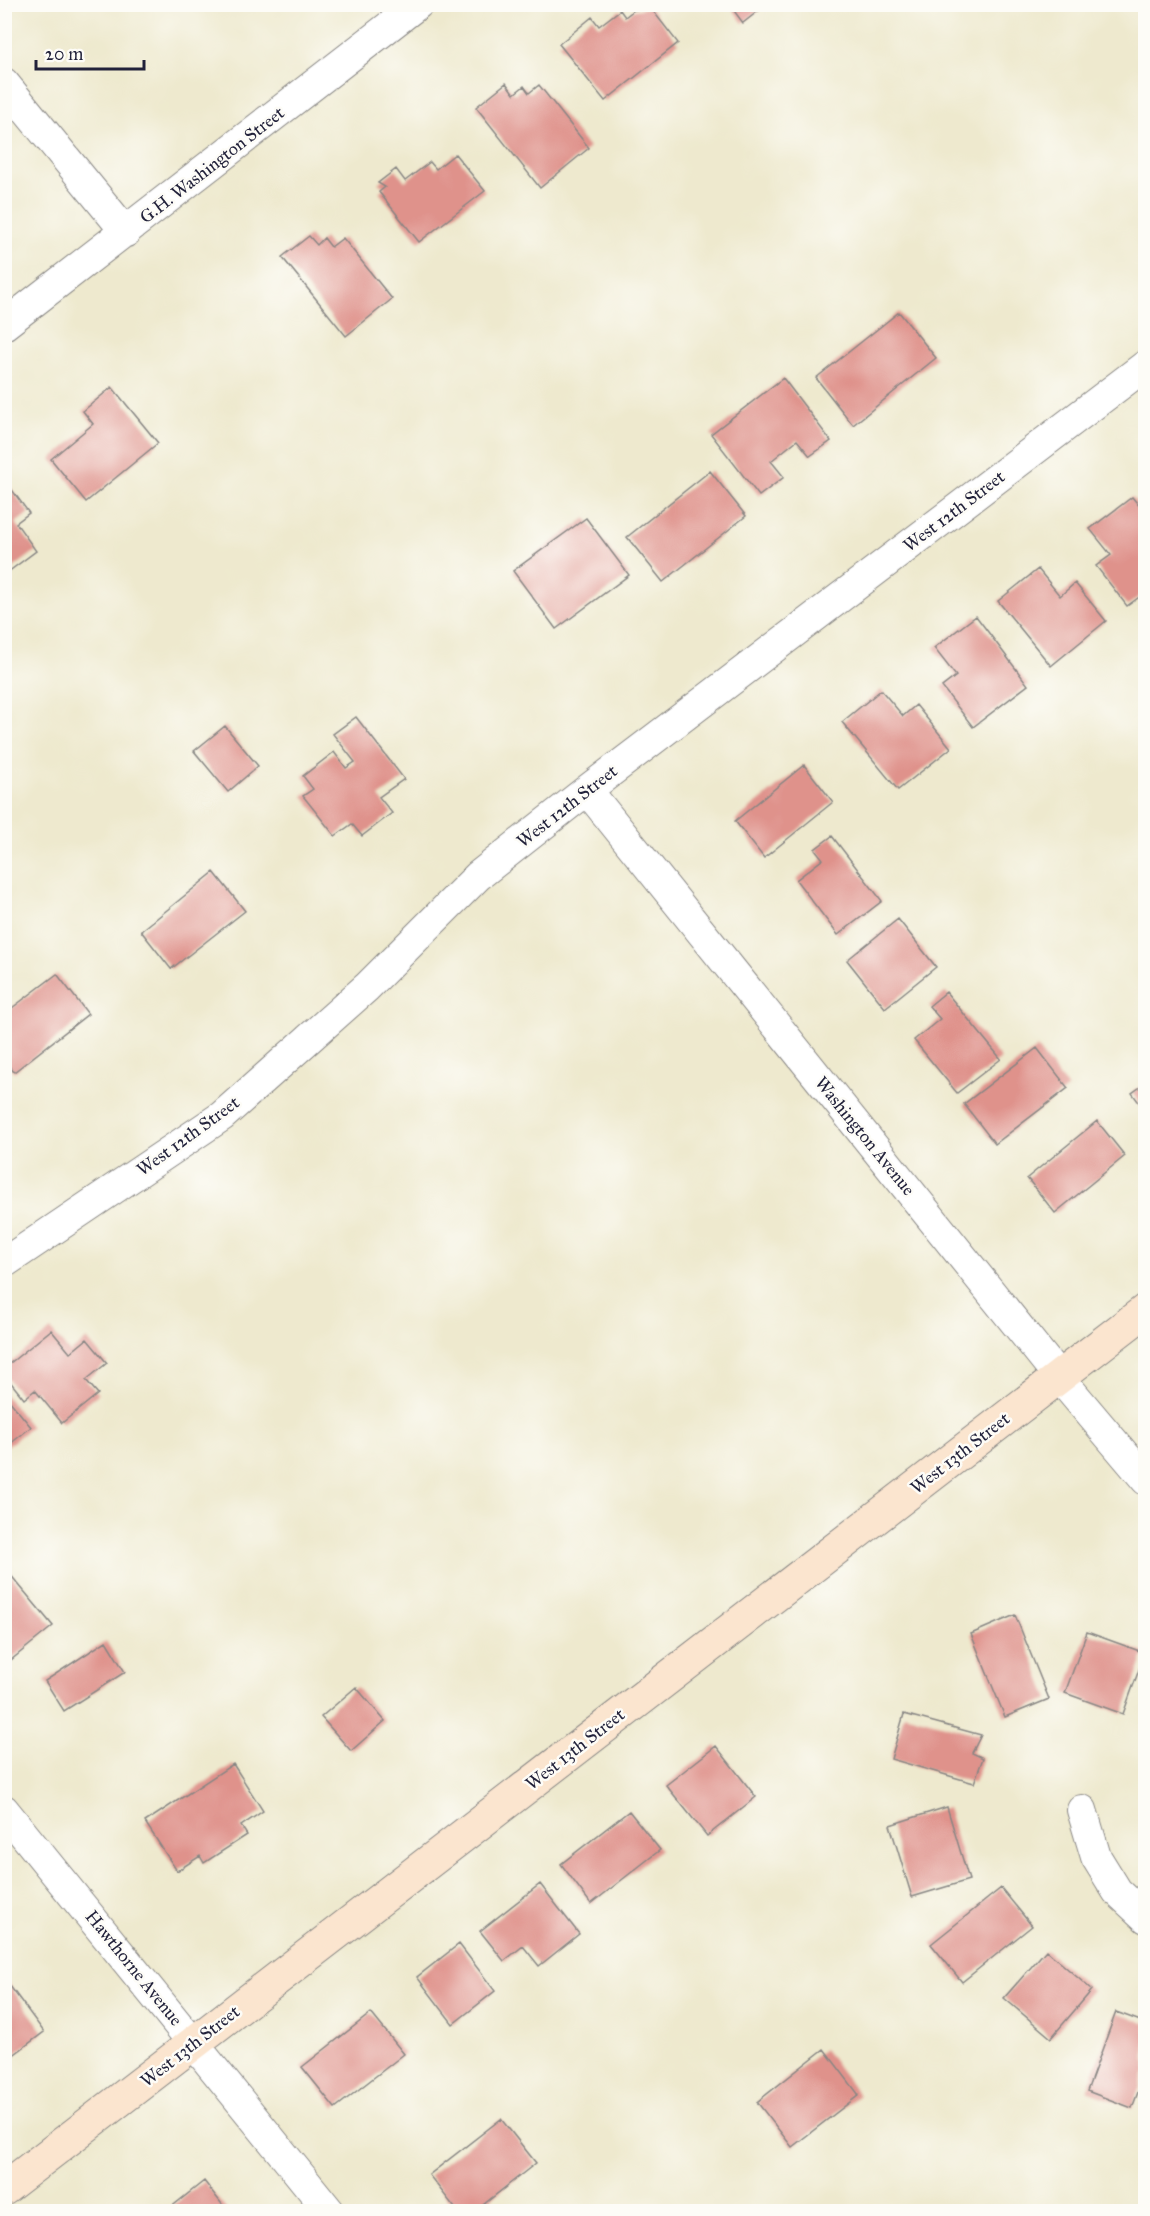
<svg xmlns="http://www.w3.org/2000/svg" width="1150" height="2216" font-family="'IM FELL Great Primer',serif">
	<rect width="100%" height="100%" fill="#fdfcf7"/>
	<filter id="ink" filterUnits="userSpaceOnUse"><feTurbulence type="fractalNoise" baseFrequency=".0167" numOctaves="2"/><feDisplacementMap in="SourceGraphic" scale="12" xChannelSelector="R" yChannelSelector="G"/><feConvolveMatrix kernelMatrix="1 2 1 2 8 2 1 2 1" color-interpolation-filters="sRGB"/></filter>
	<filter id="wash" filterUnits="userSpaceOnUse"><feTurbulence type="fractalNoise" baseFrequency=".008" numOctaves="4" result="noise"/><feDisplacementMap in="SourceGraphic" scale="24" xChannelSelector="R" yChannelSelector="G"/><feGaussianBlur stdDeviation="1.35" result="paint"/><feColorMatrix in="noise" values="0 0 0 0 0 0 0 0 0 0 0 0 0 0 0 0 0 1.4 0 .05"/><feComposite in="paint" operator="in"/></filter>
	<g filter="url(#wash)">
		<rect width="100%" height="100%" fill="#eee9ce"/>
		<g id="blocks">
			<path fill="#df928b" d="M729 4H767L743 23Z
				M650 7 678 43 605 101 559 44 592 17 599 26 620 10 625 17 634 10Z
				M506 83 514 94 524 86 529 93 539 85 589 148 540 188 476 107Z
				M455 154 485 191 419 242 379 192 385 187 378 183 396 169 405 181 430 162 436 169Z
				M309 236 317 245 324 238 331 247 343 238 392 299 346 336 282 257Z
				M899 312 936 358 853 425 816 378Z
				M783 378 831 441 810 456 797 440 771 461 784 477 759 496 711 434Z
				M112 387 158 443 86 502 51 459 93 424 83 411Z
				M710 471 746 516 663 582 627 537Z
				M4 479 29 513 16 523 36 551 4 575Z
				M1132 497 1146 514V592L1127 606 1096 566 1111 555 1090 529Z
				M586 518 629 575 556 629 513 571Z
				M1038 569 1060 596 1075 583 1106 621 1051 666 998 601Z
				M976 616 1028 685 973 727 942 687 956 676 934 648Z
				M881 690 903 716 916 705 951 748 898 790 842 722Z
				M356 717 404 779 379 797 392 813 362 836 352 824 335 836 303 796 313 789 303 776 334 752 346 768 355 762 333 734Z
				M225 726 258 766 228 792 194 751Z
				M804 765 833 802 764 858 735 821Z
				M832 836 882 901 838 935 796 880 823 859 815 849Z
				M214 872 245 911 171 969 141 931Z
				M898 919 936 967 885 1008 847 960Z
				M57 974 88 1014 14 1072 4 1060V1014Z
				M946 992 1001 1059 957 1093 914 1040 940 1019 929 1006Z
				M1037 1048 1068 1088 995 1144 964 1104Z
				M1146 1083V1112L1132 1093Z
				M1097 1121 1125 1156 1055 1213 1027 1178Z
				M51 1330 70 1353 87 1339 107 1363 86 1380 98 1394 62 1423 35 1390 24 1399 4 1374V1368Z
				M4 1394 31 1427 4 1449Z
				M4 1567 53 1626 11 1660 4 1652Z
				M1015 1615 1049 1699 1005 1717 971 1634Z
				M1087 1632 1145 1653 1123 1714 1065 1693Z
				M106 1641 125 1672 64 1711 45 1681Z
				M356 1687 385 1721 351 1751 321 1717Z
				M904 1714 981 1735 972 1753 983 1758 974 1783 891 1759Z
				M716 1746 756 1797 707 1836 666 1785Z
				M233 1764 263 1811 241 1826 247 1835 204 1863 200 1856 177 1871 145 1822Z
				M947 1807 969 1880 912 1897 890 1825Z
				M629 1811 660 1850 591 1904 561 1864Z
				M540 1884 579 1934 539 1966 523 1946 504 1961 480 1931Z
				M1001 1888 1032 1926 962 1982 931 1944Z
				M459 1944 495 1991 453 2024 417 1977Z
				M1046 1950 1092 1990 1051 2038 1004 1998Z
				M4 1978 44 2032 4 2062Z
				M1116 2012 1146 2023V2071L1132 2108 1087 2091Z
				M371 2013 404 2054 335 2108 302 2067Z
				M824 2049 859 2095 792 2147 757 2102Z
				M501 2119 536 2163 474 2212H458L429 2175Z
				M204 2181 228 2212H165Z"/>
		</g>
	</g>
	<g filter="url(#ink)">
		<use href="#blocks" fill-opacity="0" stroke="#888684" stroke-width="1.5"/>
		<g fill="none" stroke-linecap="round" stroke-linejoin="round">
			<g stroke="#888684" stroke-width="32">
				<path id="street" d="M4 83 126 232
					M4 325 418 4
					M587 790 1059 1377 1146 1480
					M4 1263 222 1116 367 987 478 876 587 790 1146 365
					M4 1810 330 2212
					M1082 1810 1096 1857 1117 1891 1146 1918"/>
			</g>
			<g stroke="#888684" stroke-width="35">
				<path id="secondary" d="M4 2189 1146 1310"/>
			</g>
			<use href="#street" stroke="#fff" stroke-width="30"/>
			<use href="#secondary" stroke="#fbe5cf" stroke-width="33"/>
		</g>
	</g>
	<g text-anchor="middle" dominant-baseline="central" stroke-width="5" stroke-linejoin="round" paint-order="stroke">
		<g font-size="18" fill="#22223b" stroke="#fdfcf7">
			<text transform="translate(212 165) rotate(-38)">G.H. Washington Street</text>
			<text transform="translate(954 511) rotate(-37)">West 12th Street</text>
			<text transform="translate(567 806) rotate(-38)">West 12th Street</text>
			<text transform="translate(188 1136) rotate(-36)">West 12th Street</text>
			<text transform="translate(865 1136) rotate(51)">Washington Avenue</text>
			<text transform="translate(960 1453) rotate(-38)">West 13th Street</text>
			<text transform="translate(575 1749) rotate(-38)">West 13th Street</text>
			<text transform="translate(134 1968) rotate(51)">Hawthorne Avenue</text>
			<text transform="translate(190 2046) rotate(-38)">West 13th Street</text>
		</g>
	</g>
	<rect width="1150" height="2216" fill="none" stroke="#fdfcf7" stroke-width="24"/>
	<path d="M36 60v9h108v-9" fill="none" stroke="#22223b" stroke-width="3"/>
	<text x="45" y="60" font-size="18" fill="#22223b" stroke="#fdfcf7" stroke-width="4.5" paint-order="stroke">20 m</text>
</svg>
